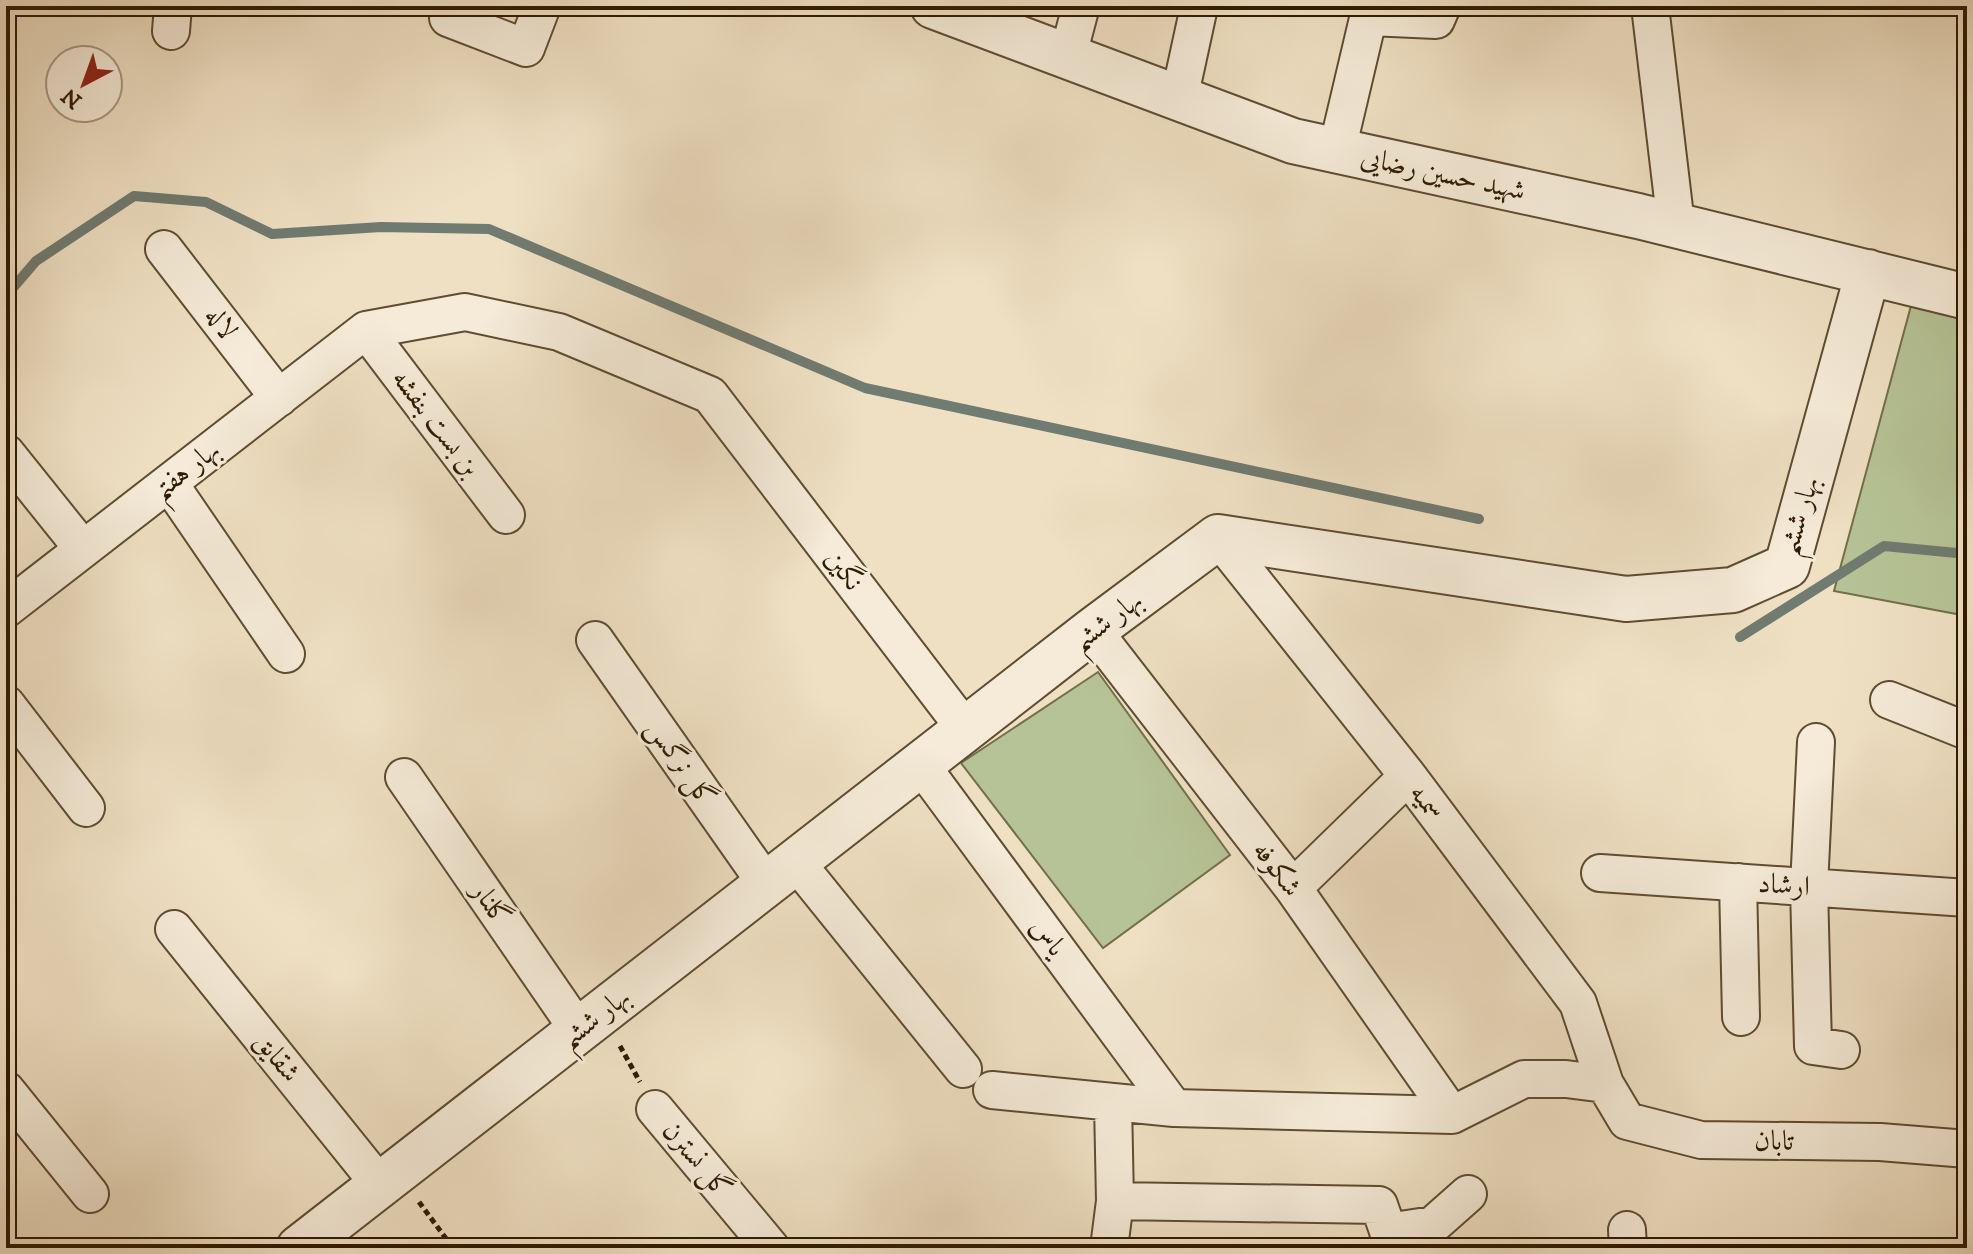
<svg xmlns="http://www.w3.org/2000/svg" width="1973" height="1254" font-family="'IM FELL DW Pica',Amiri,serif">
	<rect width="100%" height="100%" fill="#efe0c3"/>
	<filter id="stains"><feTurbulence type="fractalNoise" baseFrequency=".0025" numOctaves="4"/><feColorMatrix values="0 0 0 0 .2 0 0 0 0 .09 0 0 0 0 .02 0 0 0 .5 -.17"/></filter>
	<radialGradient id="worn" r=".72"><stop offset=".6" stop-color="#630" stop-opacity="0"/><stop offset="1" stop-color="#630" stop-opacity=".3"/></radialGradient>
	<path fill="#b6c396" stroke="#726f4b" stroke-width="2" d="M1912 302 1967 318V616L1834 591Z
		M1098 672 1230 855 1103 948 961 763Z"/>
	<g fill="none" stroke-linecap="round" stroke-linejoin="round">
		<path stroke="#707b71" stroke-width="10" d="M6 296 36 261 134 196 206 202 272 234 381 227 489 229 865 388 1479 519
			M1740 637 1884 546 1967 554"/>
		<g stroke="#5f4c31" stroke-width="40">
			<path id="minor" d="M1650 6 1676 225
				M1370 17 1436 20 1442 6
				M448 18 526 48 542 6
				M171 31 173 6
				M1067 59 1081 6
				M1179 99 1199 7
				M1337 150 1371 6
				M164 249 279 398
				M366 330 506 515
				M6 453 83 549
				M169 483 286 654
				M1218 537 1408 776 1578 1003 1605 1084 1627 1121 1701 1140 1880 1142 1967 1149
				M6 609 366 330 465 312 559 332 710 395 966 730
				M1093 630 1293 888 1452 1115
				M595 640 767 885
				M1889 700 1967 731
				M6 704 86 808
				M1816 742 1809 887 1813 1046 1841 1050
				M921 765 1174 1108
				M404 777 579 1031
				M796 862 963 1069
				M1600 873 1967 898
				M1738 882 1741 1017
				M1293 888 1408 776
				M174 929 380 1185
				M6 1090 90 1194
				M992 1090 1174 1108 1452 1115 1524 1079H1566L1605 1084
				M655 1109 771 1248
				M1115 1201 1379 1205 1394 1248
				M1627 1230 1628 1248
				M1388 1232 1433 1225 1468 1194
				M1109 1248 1115 1201 1113 1103"/>
		</g>
		<g stroke="#5f4c31" stroke-width="48">
			<path id="tertiary" d="M933 6 1293 141 1638 216 1967 297
				M299 1248 1093 630 1218 537 1626 599 1733 590 1787 566 1868 272"/>
		</g>
		<path stroke="#2f1b00" stroke-width="5" stroke-dasharray="6 4" stroke-linecap="butt" d="M620 1046 640 1082
			M419 1202 453 1248"/>
		<use href="#minor" stroke="#f5ebd8" stroke-width="36"/>
		<use href="#tertiary" stroke="#f5ebd8" stroke-width="44"/>
	</g>
	<g text-anchor="middle" dominant-baseline="central" stroke-width="6" stroke-linejoin="round" paint-order="stroke">
		<g font-size="28" fill="#2f1b00" stroke="#f5ebd8">
			<text transform="translate(1443 174) rotate(12)">شهید حسین رضایی</text>
			<text transform="translate(221 323) rotate(53)">لاله</text>
			<text transform="translate(436 423) rotate(53)">بن بست بنفشه</text>
			<text transform="translate(186 470) rotate(-38)">بهار هفتم</text>
			<text transform="translate(1799 516) rotate(-73)">بهار ششم</text>
			<text transform="translate(844 570) rotate(53)">نگین</text>
			<text transform="translate(1107 621) rotate(-37)">بهار ششم</text>
			<text transform="translate(681 763) rotate(55)">گل نرگس</text>
			<text transform="translate(1427 802) rotate(53)">سمیه</text>
			<text transform="translate(1277 869) rotate(53)">شکوفه</text>
			<text transform="translate(1784 885) rotate(4)">ارشاد</text>
			<text transform="translate(491 904) rotate(55)">گلنار</text>
			<text transform="translate(1048 937) rotate(53)">یاس</text>
			<text transform="translate(595 1018) rotate(-38)">بهار ششم</text>
			<text transform="translate(277 1057) rotate(51)">شقایق</text>
			<text transform="translate(1774 1141) rotate(1)">تابان</text>
			<text transform="translate(697 1160) rotate(50)">گل نسترن</text>
		</g>
	</g>
	<rect width="1973" height="1254" fill="none" stroke="#efe0c3" stroke-width="32"/>
	<rect x="8" y="8" width="1957" height="1238" fill="none" stroke="#2f1b00" stroke-width="4"/>
	<rect x="16" y="16" width="1941" height="1222" fill="none" stroke="#2f1b00" stroke-width="2"/>
	<g transform="translate(84 84) rotate(221)"><circle r="38" fill="#f5ebd8" stroke="#a69882" stroke-width="2"/>
	<path d="M0-6L14 30L0 20L-14 30Z" fill="#8f2418"/>
	<text y="-12" font-size="22" font-weight="bold" text-anchor="middle" fill="#2f1b00">N</text>
	</g>
	<rect width="100%" height="100%" filter="url(#stains)"/>
	<rect width="100%" height="100%" fill="url(#worn)"/>
</svg>
